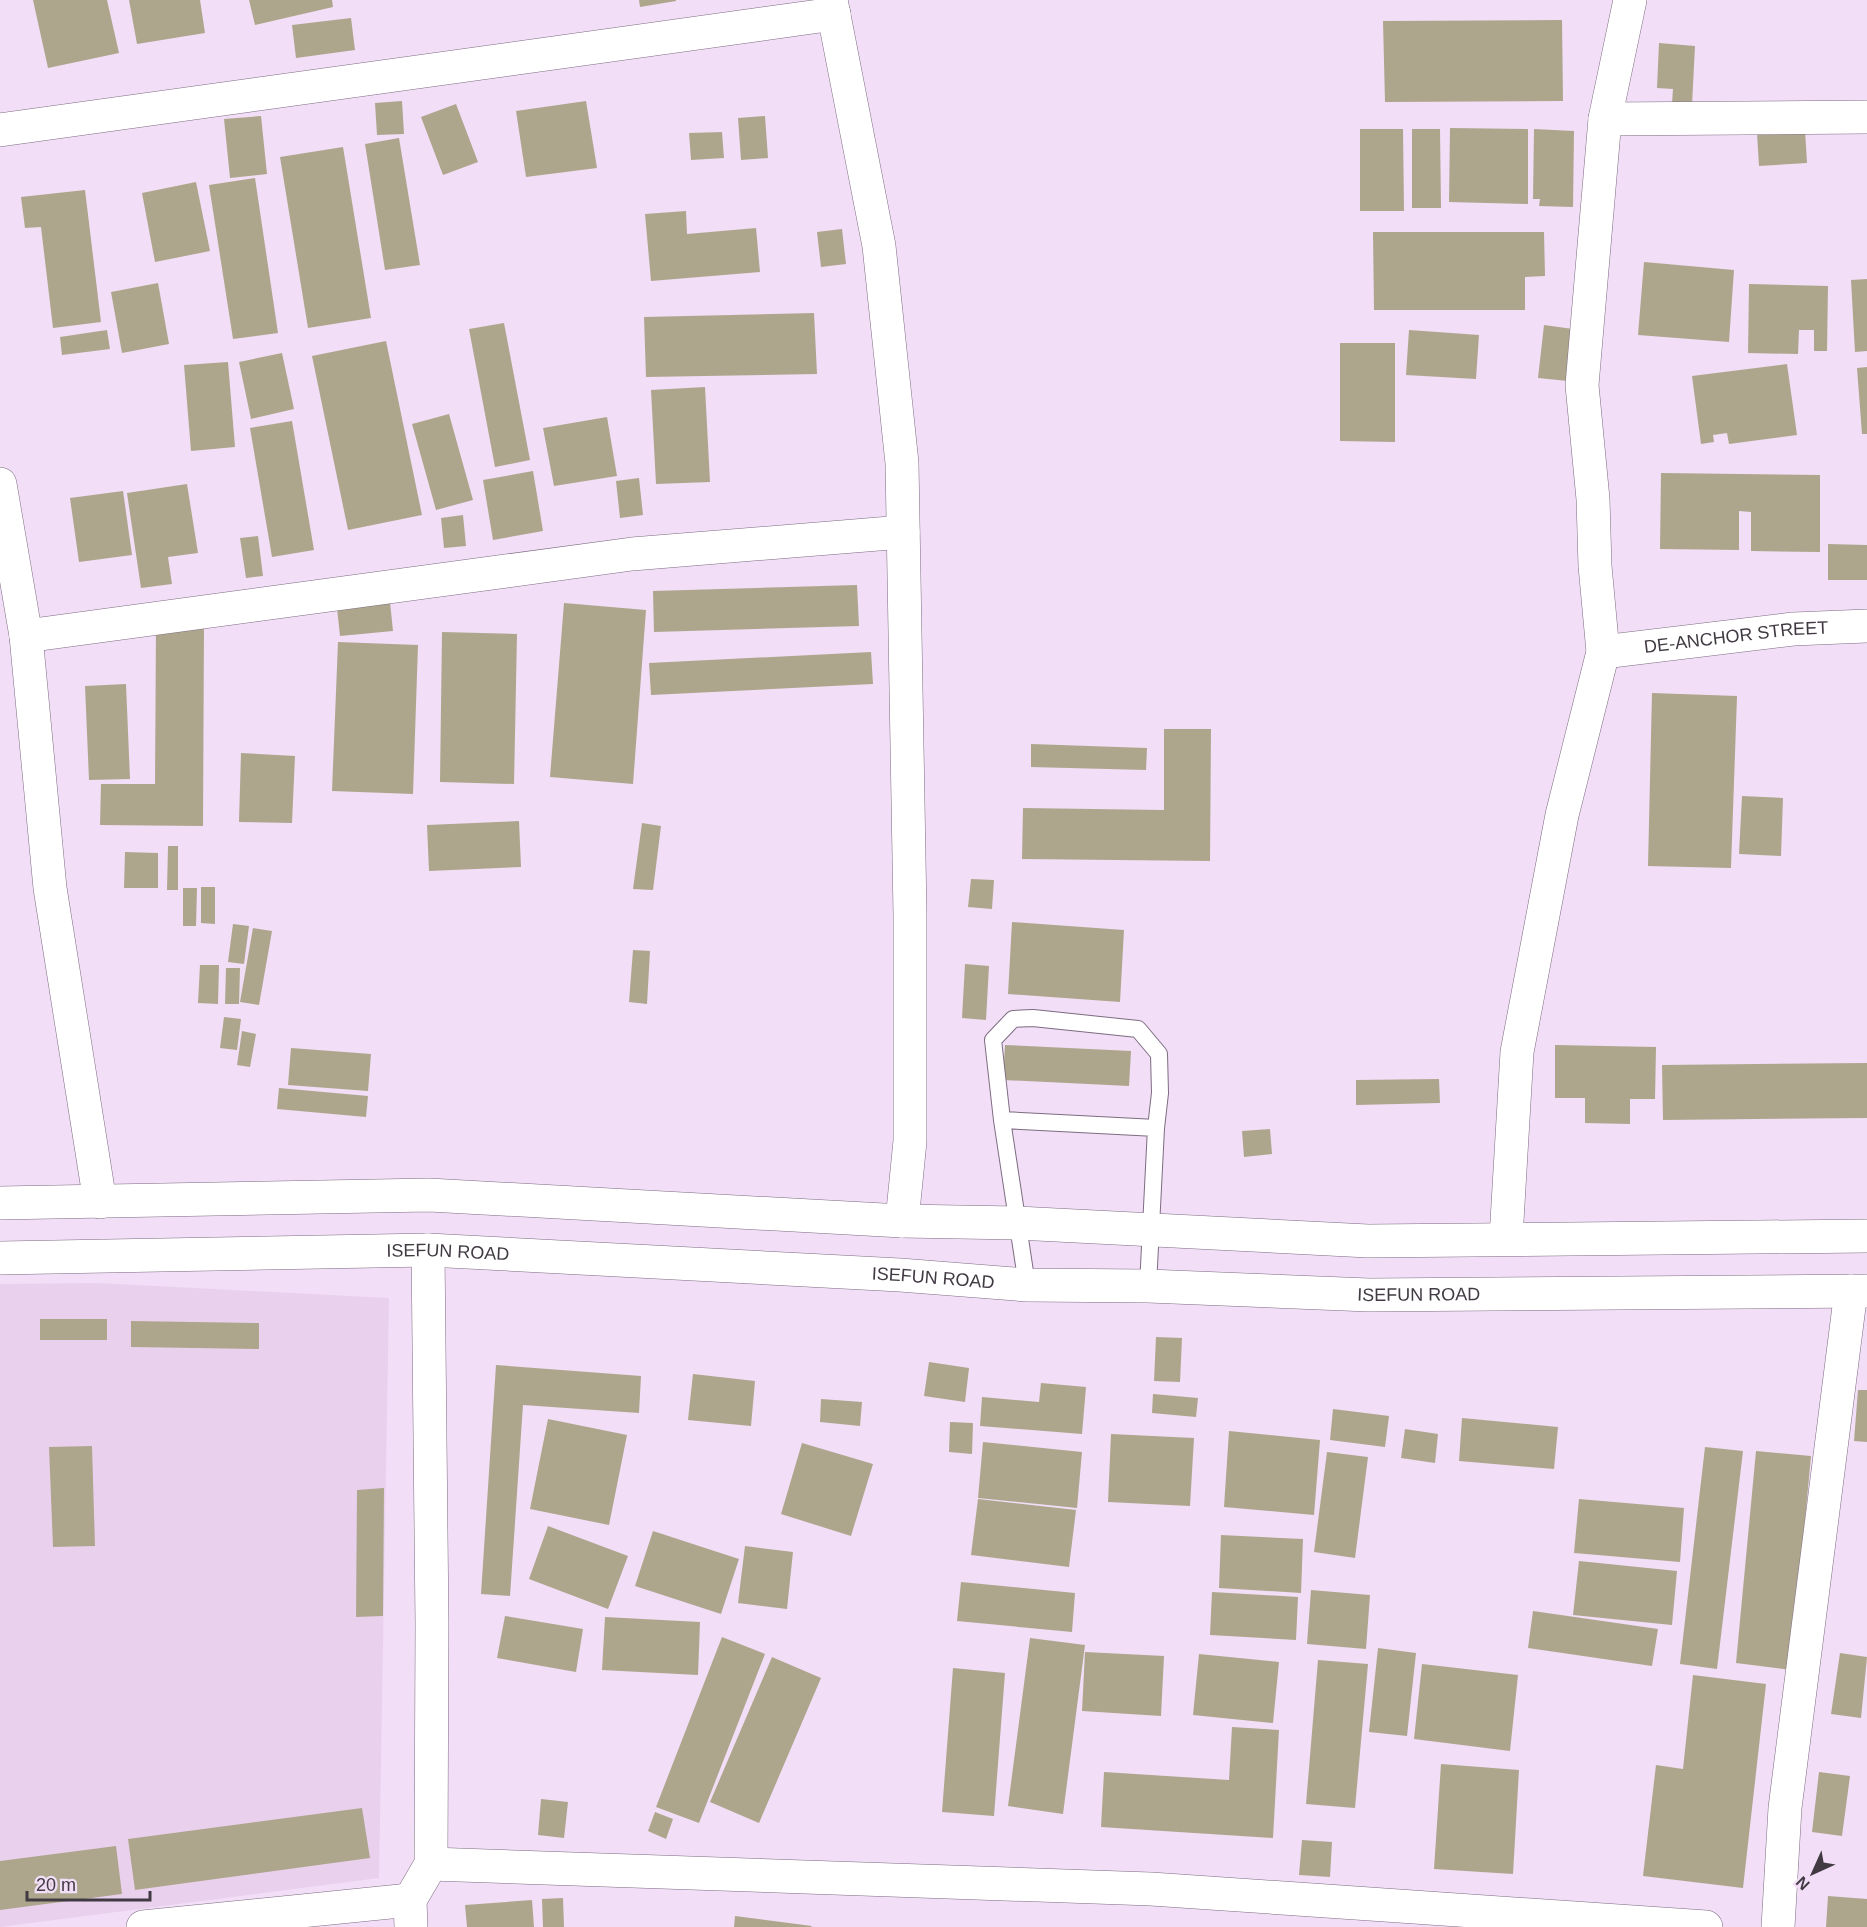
<svg xmlns="http://www.w3.org/2000/svg" width="1867" height="1927" font-family="Helvetica,sans-serif">
	<rect width="100%" height="100%" fill="#f2def6"/>
	<path fill="#e9d1ee" d="M98 1283 389 1298 379 1878 0 1927V1284Z"/>
	<path fill="#aea68c" d="M33 0H107L119 53 48 68Z
		M129 0H200L205 33 137 44Z
		M249 0H332L333 7 255 25Z
		M639 0H676V1L640 7Z
		M351 18 355 50 296 58 292 25Z
		M1562 20 1563 101 1385 102 1383 21Z
		M1659 43 1695 46 1692 105 1672 104 1673 89 1657 88Z
		M402 101 404 134 377 135 375 103Z
		M586 101 597 168 526 177 516 111Z
		M456 104 478 162 443 175 421 117Z
		M261 116 267 174 230 178 224 119Z
		M765 116 768 158 741 160 738 118Z
		M1450 128 1528 129V204L1449 202Z
		M1360 129H1403L1404 211H1360Z
		M1412 129H1440L1441 208H1412Z
		M1534 129 1574 131 1573 207 1539 206 1540 199H1533Z
		M1805 130 1807 163 1759 166 1757 133Z
		M722 132 724 158 691 160 689 133Z
		M399 138 420 265 385 270 365 144Z
		M343 147 371 318 308 328 280 157Z
		M255 178 278 333 233 339 209 185Z
		M196 182 210 251 155 262 142 193Z
		M85 190 101 322 53 328 41 227 25 228 21 197Z
		M686 211 687 234 756 228 760 272 651 281 645 214Z
		M842 229 846 264 821 267 817 232Z
		M1373 232H1544L1545 276 1525 277V310H1374Z
		M1644 262 1734 270 1729 342 1638 335Z
		M1867 279V351L1855 352 1851 280Z
		M158 283 169 344 122 353 111 292Z
		M1749 284 1828 286 1827 351H1814V330H1799L1798 354 1748 353Z
		M814 313 817 374 646 377 644 317Z
		M504 323 530 460 495 467 469 329Z
		M1544 325 1573 329 1568 381 1538 378Z
		M107 330 110 349 62 355 60 337Z
		M1409 330 1479 335 1476 379 1406 375Z
		M386 341 422 515 348 530 312 356Z
		M1340 343H1395V442L1340 441Z
		M282 353 294 409 251 419 239 362Z
		M228 362 235 447 191 451 184 365Z
		M1787 364 1797 435 1729 444 1727 433 1713 435 1714 442 1701 444 1692 376Z
		M1867 367V434H1862L1857 368Z
		M705 387 710 482 656 484 651 390Z
		M449 414 473 500 436 510 412 424Z
		M607 417 617 476 554 486 543 428Z
		M292 421 314 550 272 557 250 428Z
		M533 471 543 531 493 540 483 480Z
		M1661 473 1820 475V552L1751 551V512L1739 511V550L1660 549Z
		M639 478 643 515 620 518 616 481Z
		M187 484 198 553 168 557 172 584 141 588 127 493Z
		M123 491 132 555 79 562 70 498Z
		M463 515 466 546 444 548 441 518Z
		M258 536 263 576 246 578 240 538Z
		M1828 544 1867 545V580H1828Z
		M857 585 859 626 654 632 653 591Z
		M390 602 393 631 340 636 337 608Z
		M564 603 646 610 633 784 550 777Z
		M156 625 204 626 203 826 100 825 101 784H155Z
		M442 632 517 634 514 784 440 782Z
		M338 642 418 645 413 794 332 791Z
		M871 652 873 684 651 695 649 663Z
		M126 684 130 779 89 780 85 686Z
		M1652 693 1737 696 1731 868 1648 866Z
		M1164 729H1211L1210 861 1022 859 1023 808 1164 810Z
		M1031 744 1147 748 1146 770 1031 767Z
		M241 753 295 756 292 823 239 822Z
		M1742 796 1783 798 1781 856 1739 854Z
		M519 821 521 867 429 871 427 825Z
		M642 823 661 826 653 890 633 889Z
		M168 846H178V890H167Z
		M125 852 158 853V888H124Z
		M971 879 994 880 992 909 968 907Z
		M201 887H215V924L201 923Z
		M183 888H197L196 926H183Z
		M1012 922 1124 930 1120 1002 1008 994Z
		M233 924 249 926 244 964 228 962Z
		M253 928 272 931 259 1005 240 1002Z
		M633 950 650 951 647 1004 629 1002Z
		M965 964 989 966 986 1020 962 1018Z
		M200 965H219L218 1004 198 1003Z
		M226 968H240L239 1004H225Z
		M224 1017 241 1019 237 1050 220 1048Z
		M242 1031 256 1034 250 1067 237 1065Z
		M1005 1045 1131 1051 1129 1086 1003 1080Z
		M1555 1045 1656 1047 1655 1099H1630V1124L1585 1123V1098H1555Z
		M291 1048 371 1054 368 1091 288 1085Z
		M1867 1063V1118L1663 1120 1662 1065Z
		M1439 1079 1440 1103 1356 1105V1080Z
		M279 1088 368 1096 366 1117 277 1109Z
		M1270 1129 1272 1154 1244 1157 1242 1131Z
		M40 1319H107V1340H40Z
		M131 1321 259 1323V1349L131 1347Z
		M1156 1337 1182 1338 1180 1382 1154 1381Z
		M929 1362 969 1368 965 1402 924 1396Z
		M496 1365 641 1376 639 1413 523 1405 510 1596 481 1594Z
		M693 1374 755 1381 751 1426 688 1420Z
		M1041 1383 1086 1387 1082 1434 980 1426 982 1397 1039 1402Z
		M1858 1390H1867V1442L1854 1441Z
		M1153 1394 1198 1398 1196 1417 1152 1413Z
		M821 1399 862 1402 860 1426 820 1422Z
		M1333 1409 1389 1416 1385 1447 1330 1440Z
		M1462 1418 1558 1427 1554 1469 1459 1461Z
		M548 1419 627 1435 609 1525 530 1509Z
		M950 1422 973 1423 972 1454 949 1452Z
		M1405 1429 1438 1434 1435 1463 1401 1458Z
		M1229 1431 1320 1440 1314 1515 1224 1507Z
		M1111 1434 1194 1438 1190 1506 1108 1502Z
		M983 1442 1082 1452 1077 1508 978 1498Z
		M802 1443 873 1464 851 1536 781 1514Z
		M92 1446 95 1546 53 1547 49 1447Z
		M1705 1447 1743 1451 1717 1669 1680 1664Z
		M1756 1451 1811 1456 1791 1670 1736 1663Z
		M1327 1452 1368 1457 1355 1558 1314 1552Z
		M384 1488 383 1616 356 1617 357 1490Z
		M978 1499 1076 1510 1069 1567 971 1555Z
		M1579 1499 1684 1508 1680 1562 1574 1553Z
		M548 1526 628 1556 608 1609 529 1579Z
		M653 1531 739 1559 721 1614 635 1586Z
		M1221 1535 1303 1539 1301 1593 1219 1588Z
		M745 1546 793 1552 787 1609 738 1603Z
		M1579 1561 1677 1571 1672 1625 1573 1615Z
		M961 1582 1075 1593 1072 1632 957 1621Z
		M1311 1590 1370 1595 1366 1649 1307 1644Z
		M1212 1592 1298 1597 1296 1640 1210 1635Z
		M1533 1611 1658 1629 1652 1666 1528 1648Z
		M505 1616 583 1629 576 1672 497 1658Z
		M605 1617 700 1622 698 1675 602 1670Z
		M722 1637 765 1654 699 1823 656 1807Z
		M1030 1638 1085 1645 1063 1814 1008 1806Z
		M1378 1648 1416 1653 1407 1736 1369 1732Z
		M1085 1652 1164 1656 1161 1716 1082 1711Z
		M1840 1653 1867 1657 1861 1718 1831 1714Z
		M1199 1654 1279 1662 1273 1723 1193 1715Z
		M772 1657 821 1678 759 1823 710 1802Z
		M1318 1660 1368 1664 1355 1808 1306 1804Z
		M1422 1664 1518 1675 1510 1751 1414 1739Z
		M953 1668 1005 1673 994 1816 942 1812Z
		M1693 1675 1766 1684 1743 1888 1643 1876 1656 1765 1683 1769Z
		M1232 1727 1279 1730 1273 1838 1101 1827 1104 1772 1229 1780Z
		M1441 1764 1519 1770 1513 1874 1434 1869Z
		M1819 1772 1850 1776 1842 1836 1812 1832Z
		M541 1799 568 1802 564 1838 538 1835Z
		M362 1808 370 1858 135 1890 128 1839Z
		M655 1812 673 1819 666 1839 648 1831Z
		M1302 1840 1332 1842 1330 1877 1299 1875Z
		M116 1846 122 1894 0 1910V1861Z
		M1828 1896 1867 1899V1927H1826Z
		M563 1898 564 1927H543L542 1899Z
		M532 1900 534 1927H467L465 1905Z
		M735 1916 812 1926 811 1927H734Z"/>
	<g fill="none" stroke-linecap="round" stroke-linejoin="round">
		<g stroke="#7d6c81" stroke-width="18">
			<path id="lane" d="M1002 1120 1156 1128
				M1027 1285 1002 1120 993 1040 1013 1019 1033 1018 1138 1029 1159 1054 1160 1093 1156 1128 1148 1286"/>
		</g>
		<g stroke="#7d6c81" stroke-width="34">
			<g id="street">
				<path d="M831 0 879 246 902 463 910 914V1141L902 1221"/>
				<path d="M1605 119 1867 117"/>
				<path d="M0 130 834 14"/>
				<path d="M0 484 26 636 50 888 100 1202"/>
				<path d="M26 636 632 554 903 532"/>
				<path id="s1" d="M1603 652 1793 629 1867 626"/>
				<path d="M1506 1238 1517 1052 1562 815 1603 652 1595 566 1593 499 1582 385 1605 119 1630 0"/>
				<path d="M431 1864 1151 1889 1706 1927"/>
				<path d="M143 1927 410 1900"/>
				<path d="M411 1927 410 1900 431 1864 432 1624 428 1250"/>
				<path d="M1778 1927 1785 1808 1851 1291"/>
			</g>
		</g>
		<g stroke="#7d6c81" stroke-width="34">
			<g id="secondary">
				<path d="M0 1203 429 1195 902 1221 1017 1223 1368 1241 1867 1236"/>
				<path id="s2" d="M0 1258 428 1250 900 1275 1027 1285 1148 1286 1369 1295 1867 1291"/>
			</g>
		</g>
		<use href="#lane" stroke="#fff" stroke-width="16"/>
		<use href="#street" stroke="#fff" stroke-width="33"/>
		<use href="#secondary" stroke="#fff" stroke-width="33"/>
	</g>
	<g text-anchor="middle" dominant-baseline="central" stroke-width="4.5" stroke-linejoin="round" paint-order="stroke">
		<g font-size="18" fill="#413a43" stroke="#f2def6">
			<text stroke="none"><textPath href="#s1" startOffset="134">DE-ANCHOR STREET</textPath></text>
			<text stroke="none"><textPath href="#s2" startOffset="448">ISEFUN ROAD</textPath></text>
			<text stroke="none"><textPath href="#s2" startOffset="934">ISEFUN ROAD</textPath></text>
			<text stroke="none"><textPath href="#s2" startOffset="1420">ISEFUN ROAD</textPath></text>
		</g>
	</g>
	<g transform="translate(1813 1873) rotate(225)" stroke="#f2def6" stroke-width="4.5" paint-order="stroke">
	<path d="M0-4.5L10 22L0 15L-10 22Z" fill="#413a43"/>
	<text y="-9" font-size="16" font-weight="bold" text-anchor="middle" fill="#413a43">N</text>
	</g>
	<path d="M27 1891v9h123v-9" fill="none" stroke="#413a43" stroke-width="3"/>
	<text x="36" y="1891" font-size="18" fill="#413a43" stroke="#f2def6" stroke-width="4.5" paint-order="stroke">20 m</text>
</svg>
